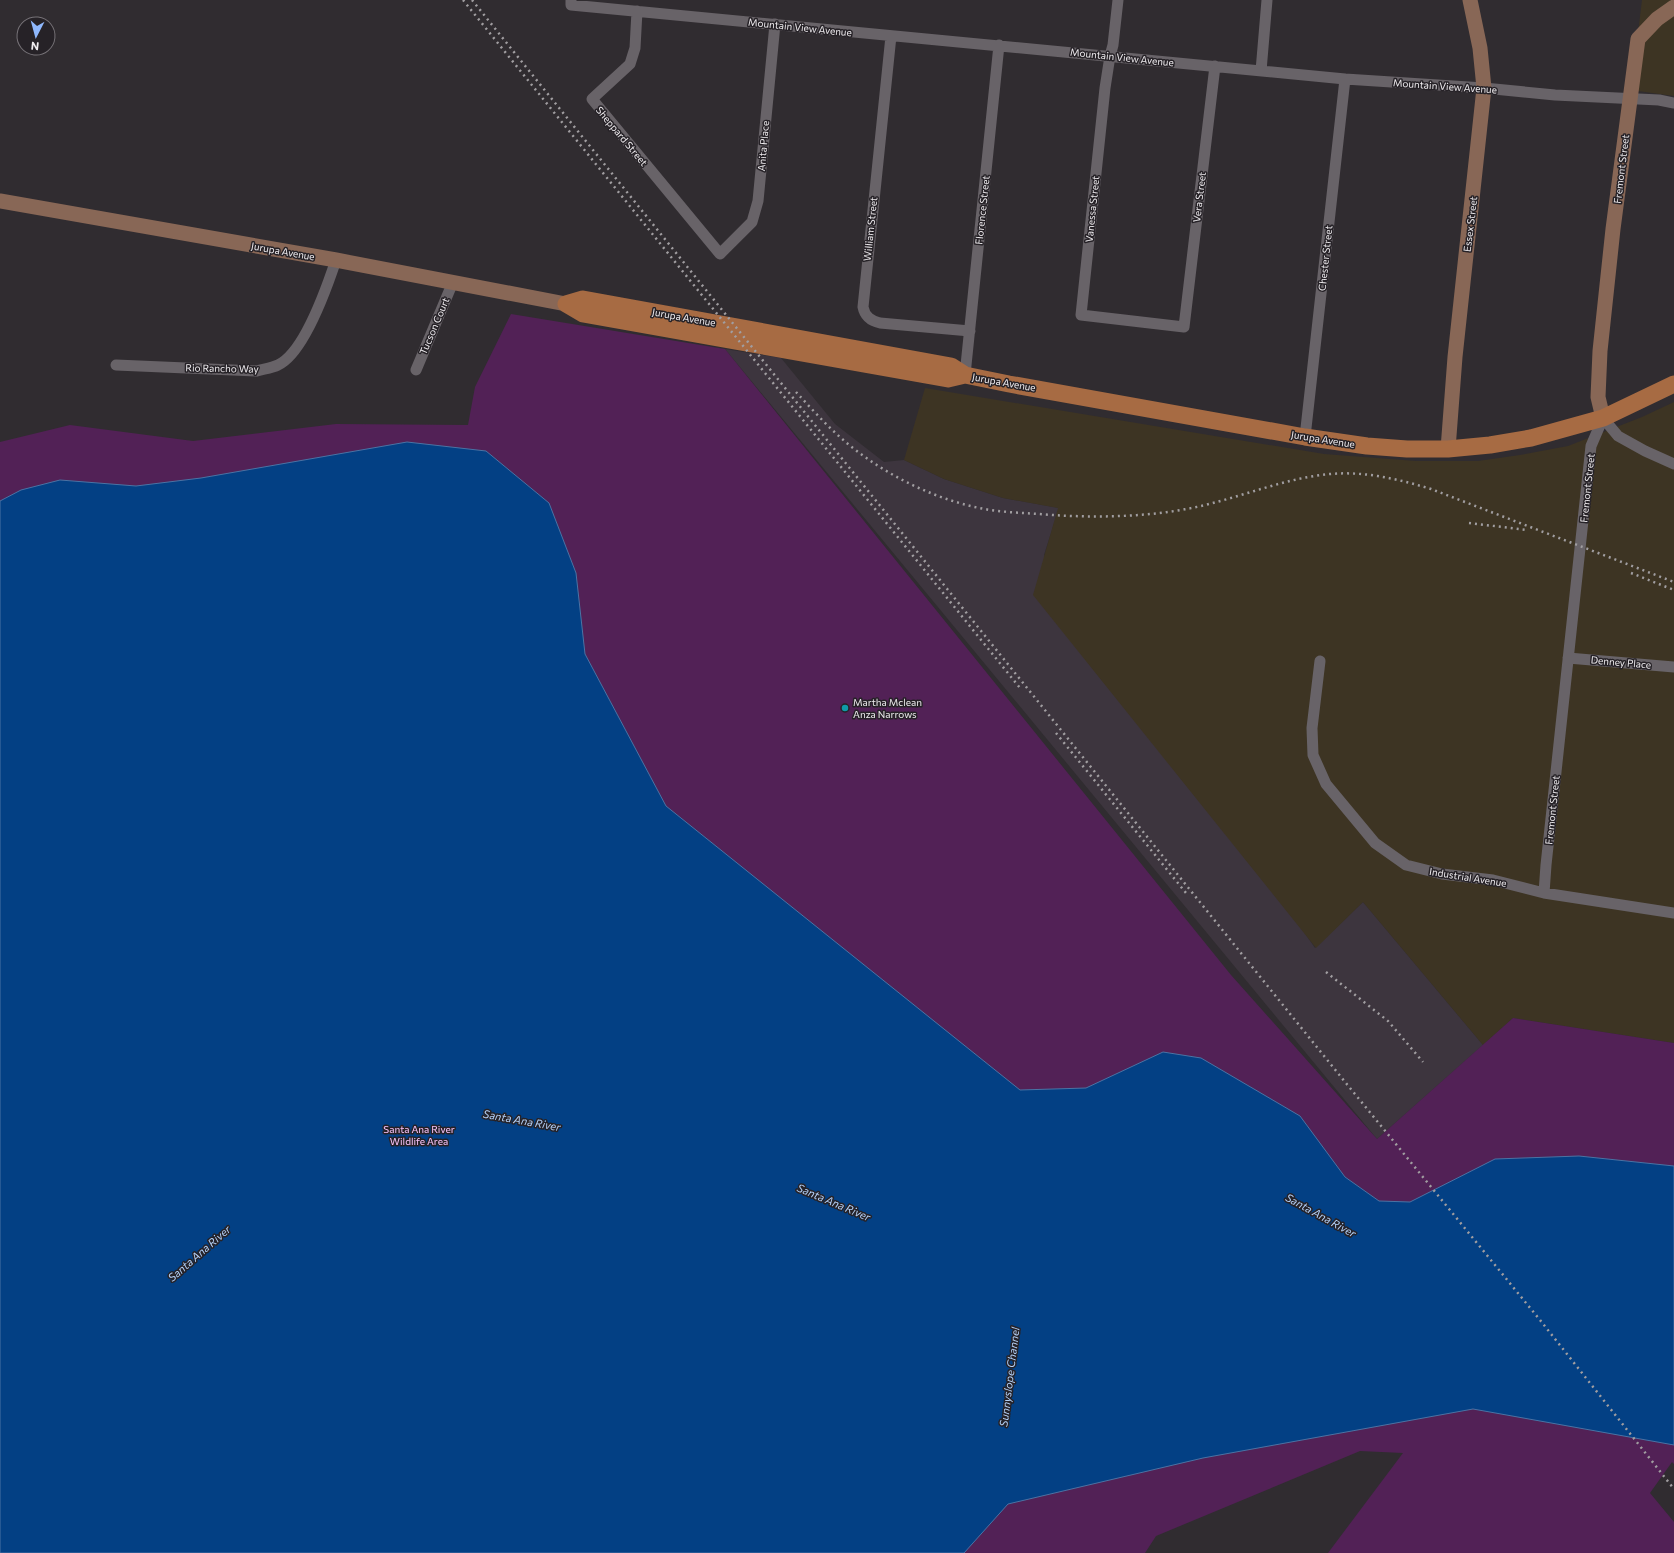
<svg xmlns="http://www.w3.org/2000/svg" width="1674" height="1553" font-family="Commissioner,sans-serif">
	<rect width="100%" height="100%" fill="#302c30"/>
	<path fill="#3d353e" d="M725 349 781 358 835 424 884 462 904 460 944 479 1003 498 1059 508 1044 555 1315 948 1363 902 1483 1045 1377 1139Z"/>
	<path fill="#3d3423" d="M1642 0H1674V96L1631 90Z
		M925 388 1324 454 1416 461H1478L1520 455 1568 446 1642 417 1674 402V1043L1513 1018 1483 1045 1363 902 1316 948 1033 595 1058 508 1003 498 944 479 904 460Z"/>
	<path fill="#522156" d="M511 314 725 349 1231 975 1377 1139 1513 1018 1674 1043V1464L1672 1462 1650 1493 1674 1522V1553H1328L1403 1453 1360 1451 1156 1536 1145 1553H0V442L70 425 193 441 336 424 468 425 475 387Z"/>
	<path fill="#034084" stroke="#4a73a4" d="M407 442 486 451 549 503 576 573 585 654 666 806 1020 1090 1086 1088 1163 1052 1201 1058 1300 1116 1345 1177 1379 1201 1410 1202 1495 1159 1579 1156 1674 1166V1445L1473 1409 1203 1458 1008 1504 964 1553H0V501L21 490 60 480 136 486 201 478Z"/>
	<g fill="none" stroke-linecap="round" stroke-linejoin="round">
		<path stroke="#686368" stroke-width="11" d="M571 0V5L1345 79 1484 88 1555 95 1659 100 1674 103
			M1118 0 1113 45 1110 56 1105 88 1081 315 1184 327 1215 66
			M637 11 635 48 630 64 592 99 720 254 752 222 758 201 775 24
			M891 36 863 307C865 317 871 321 880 323L970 331
			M1261 71 1267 0
			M116 365 257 371C264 369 272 368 278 365 304 353 327 287 336 260
			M416 370 453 282
			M965 375 999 45
			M1305 437 1345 79
			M1568 658 1674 667
			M1320 661 1312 728 1313 755 1326 784 1375 843 1406 865 1442 874 1493 880 1544 893 1674 913
			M1544 893 1546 865 1591 446 1603 418 1618 436 1645 451 1674 464"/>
		<path stroke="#886756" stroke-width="15" d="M0 201 336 260 566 304
			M1603 418 1598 397 1600 351 1613 229 1638 39 1657 19 1674 7
			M1448 449 1455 357 1484 88 1480 48 1470 0"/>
		<path stroke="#a76b43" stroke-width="17" d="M566 304 583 299 951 366 965 375 1009 384 1305 437 1367 446 1407 449H1448L1490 445 1531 438 1603 418 1674 384
			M566 304 583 314 948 379 965 375"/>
		<path stroke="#a19ea1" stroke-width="2.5" stroke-dasharray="2 4" stroke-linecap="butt" d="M463 0 1020 688
			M472 0 1341 1077 1540 1320 1674 1489
			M796 392C810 407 825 424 841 438 882 474 936 501 990 510 1011 513 1031 513 1052 515 1101 518 1152 517 1201 506 1244 496 1286 478 1330 474 1365 471 1398 479 1431 489L1674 582
			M1469 523 1527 530
			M1631 573 1674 590
			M1056 733 1186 893
			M1326 972 1388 1021 1423 1062"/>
	</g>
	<circle fill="#0f9aa8" stroke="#262227" stroke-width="1.5" cx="845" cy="708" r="4"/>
	<g text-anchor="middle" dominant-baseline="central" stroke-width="3" stroke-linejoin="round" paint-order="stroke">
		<g font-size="10" fill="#eeebee" stroke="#262227">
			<text transform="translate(800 27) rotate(6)">Mountain View Avenue</text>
			<text transform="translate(1122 57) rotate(6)">Mountain View Avenue</text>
			<text transform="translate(1445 86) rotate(4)">Mountain View Avenue</text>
			<text transform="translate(622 136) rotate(50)">Sheppard Street</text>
			<text transform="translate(763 146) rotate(-85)">Anita Place</text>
			<text transform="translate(1621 169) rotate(-83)">Fremont Street</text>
			<text transform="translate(1199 197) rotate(-83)">Vera Street</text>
			<text transform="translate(1092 209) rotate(-84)">Vanessa Street</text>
			<text transform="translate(982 210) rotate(-84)">Florence Street</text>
			<text transform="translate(1470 224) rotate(-83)">Essex Street</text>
			<text transform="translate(870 229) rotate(-84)">William Street</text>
			<text transform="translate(283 251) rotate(10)">Jurupa Avenue</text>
			<text transform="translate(1325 258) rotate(-84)">Chester Street</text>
			<text transform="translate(684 317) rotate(10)">Jurupa Avenue</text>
			<text transform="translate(434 326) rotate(-67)">Tucson Court</text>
			<text transform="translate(222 368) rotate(1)">Rio Rancho Way</text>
			<text transform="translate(1004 382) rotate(10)">Jurupa Avenue</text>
			<text transform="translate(1323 439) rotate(9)">Jurupa Avenue</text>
			<text transform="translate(1587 488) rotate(-84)">Fremont Street</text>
			<text transform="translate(1621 662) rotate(5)">Denney Place</text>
			<text transform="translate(1552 810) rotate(-84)">Fremont Street</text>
			<text transform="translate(1468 877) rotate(9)">Industrial Avenue</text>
		</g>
		<g font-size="10" fill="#eeebee" stroke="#262227" text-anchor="start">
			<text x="853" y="702">Martha Mclean<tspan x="853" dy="12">Anza Narrows</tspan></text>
		</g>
		<g font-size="10" fill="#fac5fd" stroke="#262227">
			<text x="419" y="1129">Santa Ana River<tspan x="419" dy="12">Wildlife Area</tspan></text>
		</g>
		<g font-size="11" font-style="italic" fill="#b4d1f8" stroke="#262227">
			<text transform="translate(522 1120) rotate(10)">Santa Ana River</text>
			<text transform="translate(834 1202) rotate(23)">Santa Ana River</text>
			<text transform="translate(1321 1215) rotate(29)">Santa Ana River</text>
			<text transform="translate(199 1253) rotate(-41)">Santa Ana River</text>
			<text transform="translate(1009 1377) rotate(-83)">Sunnyslope Channel</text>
		</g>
	</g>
	<g transform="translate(36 36) rotate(186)"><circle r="19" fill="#262227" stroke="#767277"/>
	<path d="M0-3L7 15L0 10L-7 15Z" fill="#8fb8fd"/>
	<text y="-6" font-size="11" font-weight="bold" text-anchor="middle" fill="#eeebee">N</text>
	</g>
</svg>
